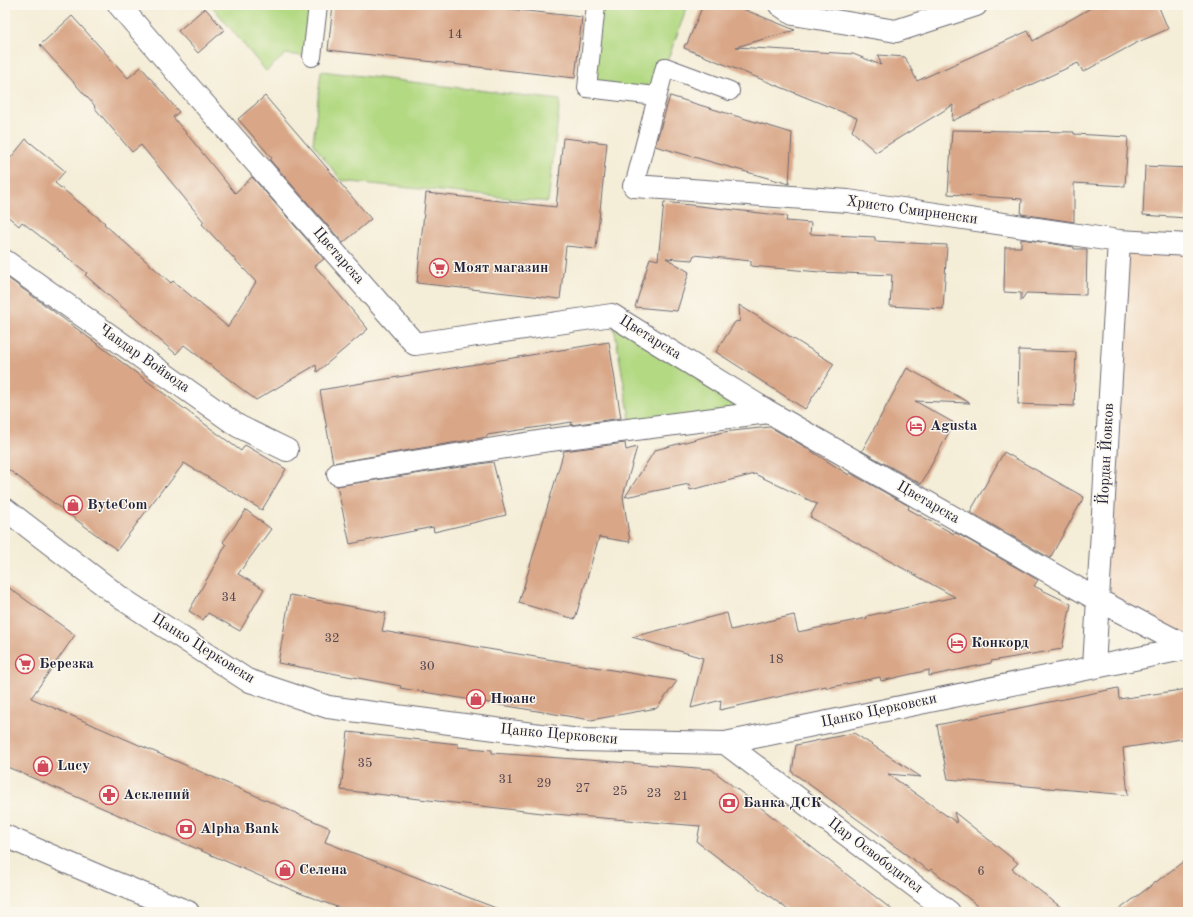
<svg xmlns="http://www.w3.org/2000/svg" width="1193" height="917" font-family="'Old Standard TT',serif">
	<rect width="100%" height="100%" fill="#fbf7ec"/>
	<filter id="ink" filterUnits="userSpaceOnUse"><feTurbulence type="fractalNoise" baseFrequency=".025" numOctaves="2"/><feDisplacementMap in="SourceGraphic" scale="8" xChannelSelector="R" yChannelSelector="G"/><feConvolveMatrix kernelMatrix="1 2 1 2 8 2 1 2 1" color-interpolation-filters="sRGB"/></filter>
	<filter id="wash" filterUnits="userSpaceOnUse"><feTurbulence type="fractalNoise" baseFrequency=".012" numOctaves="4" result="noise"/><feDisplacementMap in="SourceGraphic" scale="16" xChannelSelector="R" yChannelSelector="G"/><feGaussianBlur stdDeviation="0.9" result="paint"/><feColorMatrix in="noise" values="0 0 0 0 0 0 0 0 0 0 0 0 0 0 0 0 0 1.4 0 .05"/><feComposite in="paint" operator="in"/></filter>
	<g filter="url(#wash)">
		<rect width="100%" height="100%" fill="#f4edd7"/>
		<path fill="#f0d5bc" d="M1119 241 1188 245V647L1098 600Z"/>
		<path fill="#b3d983" stroke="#6a7e5f" d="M211 5H318L312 57 286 54 266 71Z
			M596 5H688L665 67 656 96 587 88Z
			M321 71 560 100 548 202 342 181 313 144Z
			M612 315 769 412 632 430Z"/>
		<g id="blocks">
			<path fill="#d9a788" d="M333 5H472L582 17 575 78 328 50Z
				M703 5H733L795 30 736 47 853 54 881 65 878 55 905 57 917 81 1028 31 1033 41 1096 5H1158L1168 29 1136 43 1083 72 1078 63 952 121 953 105 876 152 852 131 857 118 684 48 685 44H687Z
				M205 8 224 30 198 53 178 31Z
				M72 16 128 78 141 67 179 112 173 117 235 193 252 177 324 259 315 266 368 329 317 372 316 365 256 400 184 345 176 354 85 275 87 273 22 222 19 226 5 214V165L26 139 65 171 55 183 105 223 104 224 171 283 173 281 228 327 256 282 202 224 204 222 141 145 132 152 94 107 95 106 40 45Z
				M265 96 371 219 343 243 270 160 272 158 238 119Z
				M670 96 792 133 789 184 655 146Z
				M952 130 1074 132V134L1128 137 1125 186 1074 183V222L1021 214 1022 199 948 194Z
				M563 138 607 143 596 249 566 246 560 299 417 283 426 193 556 207Z
				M1145 166 1188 168 1186 218 1143 215Z
				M664 202 787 216 786 221 811 223 810 234 875 237V241L947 245 943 309 890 306 892 275 820 272 751 266V261L694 255 692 260 666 258 689 272 677 311 635 307 650 258 658 260Z
				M1021 239 1074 247V249H1087L1086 295 1026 293 1021 301V293L1004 292 1005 247H1021Z
				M5 276 49 308 241 451 245 445 286 469 262 510 184 463 166 487 165 486 117 550 5 467Z
				M739 305 834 364 805 409 716 352 735 322 740 321Z
				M609 342 621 418 571 425 572 422 487 435V437L333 463 320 390Z
				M1019 350 1076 352 1074 406 1018 404Z
				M907 368 970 403 915 401 954 423 921 484 862 451Z
				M770 427 805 447 849 475 850 473 909 506 908 509 954 534V533L958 534 1038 580 1034 586 1071 604 1062 649 991 661V663L929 676V670L881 681 880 677 827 688 826 686 720 710 721 700 691 708 703 658 632 637 727 613 731 630 794 615 798 632 867 618V616L955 597 810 517 817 504 755 474 690 490 689 484 625 497 655 450 723 432Z
				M625 443 626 450 637 447 623 496 630 542 599 537 575 619 519 603 564 451Z
				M1004 452 1084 497 1050 558 970 512Z
				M493 462 506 515 434 532 433 527 350 544 337 486Z
				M246 510 271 529 238 574 264 589 240 631 208 613 203 620 189 611 226 545 223 542Z
				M5 585 75 635 31 698 330 828 325 842 501 910V912H350L297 892 5 766Z
				M290 595 386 613 382 631 677 681 657 708 591 720 400 688 401 686 278 663Z
				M1118 688 1119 699 1188 689V738L1123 748 1128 795 948 779 937 725Z
				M348 732 458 744V747L492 750V753L711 769 895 912H791L697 842 700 826 542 813 341 790Z
				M854 733 921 777 888 774 957 823 954 812 1018 863 1012 869 1067 912H986L931 869 929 871 792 772 796 745Z
				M1188 858V912H1116Z"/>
		</g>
	</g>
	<g filter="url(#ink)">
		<use href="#blocks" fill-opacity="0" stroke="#6c6972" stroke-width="1"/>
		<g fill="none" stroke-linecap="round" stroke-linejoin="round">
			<g stroke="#6c6972" stroke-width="20">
				<path id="lane" d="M596 5 587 88 656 96
					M312 57 318 5
					M634 186 665 67 730 91"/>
			</g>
			<g stroke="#6c6972" stroke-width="24">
				<path id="street" d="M119 5 184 81 415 344 612 315 769 412 1098 600 1188 647
					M780 5 793 14 896 31 976 5
					M634 186 848 201 1119 241 1188 245
					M5 261 238 426 287 450
					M338 474 550 440 769 412
					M5 509 121 598 247 680 328 707 579 740 725 743 1188 648
					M1094 667 1119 241
					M725 743 949 912"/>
			</g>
			<g stroke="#6c6972" stroke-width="24">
				<path id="secondary" d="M5 836 108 880 188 912"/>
			</g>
			<use href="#lane" stroke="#fff" stroke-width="18"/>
			<use href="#street" stroke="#fff" stroke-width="22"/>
			<use href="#secondary" stroke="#fff" stroke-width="22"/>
		</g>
	</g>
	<defs>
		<g id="supermarket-ring" transform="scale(1)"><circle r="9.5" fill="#fbf7ec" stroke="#d1495b" stroke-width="1.5"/><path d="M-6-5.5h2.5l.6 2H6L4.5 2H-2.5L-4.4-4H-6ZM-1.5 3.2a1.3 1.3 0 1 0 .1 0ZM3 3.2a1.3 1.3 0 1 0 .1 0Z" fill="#d1495b"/></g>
		<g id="hotel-ring" transform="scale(1)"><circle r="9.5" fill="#fbf7ec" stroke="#d1495b" stroke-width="1.5"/><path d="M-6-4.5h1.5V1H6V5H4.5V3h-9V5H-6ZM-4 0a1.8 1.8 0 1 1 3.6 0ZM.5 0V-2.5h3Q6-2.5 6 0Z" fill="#d1495b"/></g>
		<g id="shop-ring" transform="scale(1)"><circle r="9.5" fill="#fbf7ec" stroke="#d1495b" stroke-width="1.5"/><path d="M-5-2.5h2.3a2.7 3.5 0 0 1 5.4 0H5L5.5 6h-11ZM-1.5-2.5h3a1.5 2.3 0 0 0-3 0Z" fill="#d1495b"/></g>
		<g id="pharmacy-ring" transform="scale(1)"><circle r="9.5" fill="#fbf7ec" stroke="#d1495b" stroke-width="1.5"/><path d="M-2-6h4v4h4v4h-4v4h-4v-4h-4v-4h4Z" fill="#d1495b"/></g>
		<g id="bank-ring" transform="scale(1)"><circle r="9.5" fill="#fbf7ec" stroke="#d1495b" stroke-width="1.5"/><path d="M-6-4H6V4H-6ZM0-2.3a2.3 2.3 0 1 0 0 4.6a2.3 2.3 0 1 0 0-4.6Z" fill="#d1495b"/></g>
	</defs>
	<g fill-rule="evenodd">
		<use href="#supermarket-ring" x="439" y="268"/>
		<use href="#hotel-ring" x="916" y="426"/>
		<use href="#shop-ring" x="73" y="505"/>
		<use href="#hotel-ring" x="957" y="643"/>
		<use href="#supermarket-ring" x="25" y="664"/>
		<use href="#shop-ring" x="476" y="699"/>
		<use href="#shop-ring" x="43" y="766"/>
		<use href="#pharmacy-ring" x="109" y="795"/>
		<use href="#bank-ring" x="729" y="803"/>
		<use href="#bank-ring" x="186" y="829"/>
		<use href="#shop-ring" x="285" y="870"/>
	</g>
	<g text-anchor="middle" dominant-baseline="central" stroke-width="3" stroke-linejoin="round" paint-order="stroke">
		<g font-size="13" fill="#50434e">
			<text x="455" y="34">14</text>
			<text x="229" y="597">34</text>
			<text x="332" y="638">32</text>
			<text x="776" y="659">18</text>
			<text x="427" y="666">30</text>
			<text x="365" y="763">35</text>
			<text x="506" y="779">31</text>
			<text x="544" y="783">29</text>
			<text x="583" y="788">27</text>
			<text x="620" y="791">25</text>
			<text x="654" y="793">23</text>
			<text x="681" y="796">21</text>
			<text x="981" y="871">6</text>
		</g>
		<g font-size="15" fill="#22223b" stroke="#fbf7ec">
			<text transform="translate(912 211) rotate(8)">Христо Смирненски</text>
			<text transform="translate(338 256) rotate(49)">Цветарска</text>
			<text transform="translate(650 338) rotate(32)">Цветарска</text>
			<text transform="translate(144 359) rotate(35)">Чавдар Войвода</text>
			<text transform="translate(1107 454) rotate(-87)">Йордан Йовков</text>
			<text transform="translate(928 503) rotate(30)">Цветарска</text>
			<text transform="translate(203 649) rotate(32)">Цанко Церковски</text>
			<text transform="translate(879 711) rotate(-12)">Цанко Церковски</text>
			<text transform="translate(559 735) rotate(5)">Цанко Церковски</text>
			<text transform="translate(875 856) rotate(37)">Цар Освободител</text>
		</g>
		<g font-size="15" font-weight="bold" fill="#22223b" stroke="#fbf7ec" text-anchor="start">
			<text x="453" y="268">Моят магазин</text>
			<text x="930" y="426">Agusta</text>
			<text x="87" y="505">ByteCom</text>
			<text x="971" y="643">Конкорд</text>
			<text x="39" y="664">Березка</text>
			<text x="490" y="699">Нюанс</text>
			<text x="57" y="766">Lucy</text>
			<text x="123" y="795">Асклепий</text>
			<text x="743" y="803">Банка ДСК</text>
			<text x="200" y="829">Alpha Bank</text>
			<text x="299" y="870">Селена</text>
		</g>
	</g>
	<rect width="1193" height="917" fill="none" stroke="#fbf7ec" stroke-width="20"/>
</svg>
